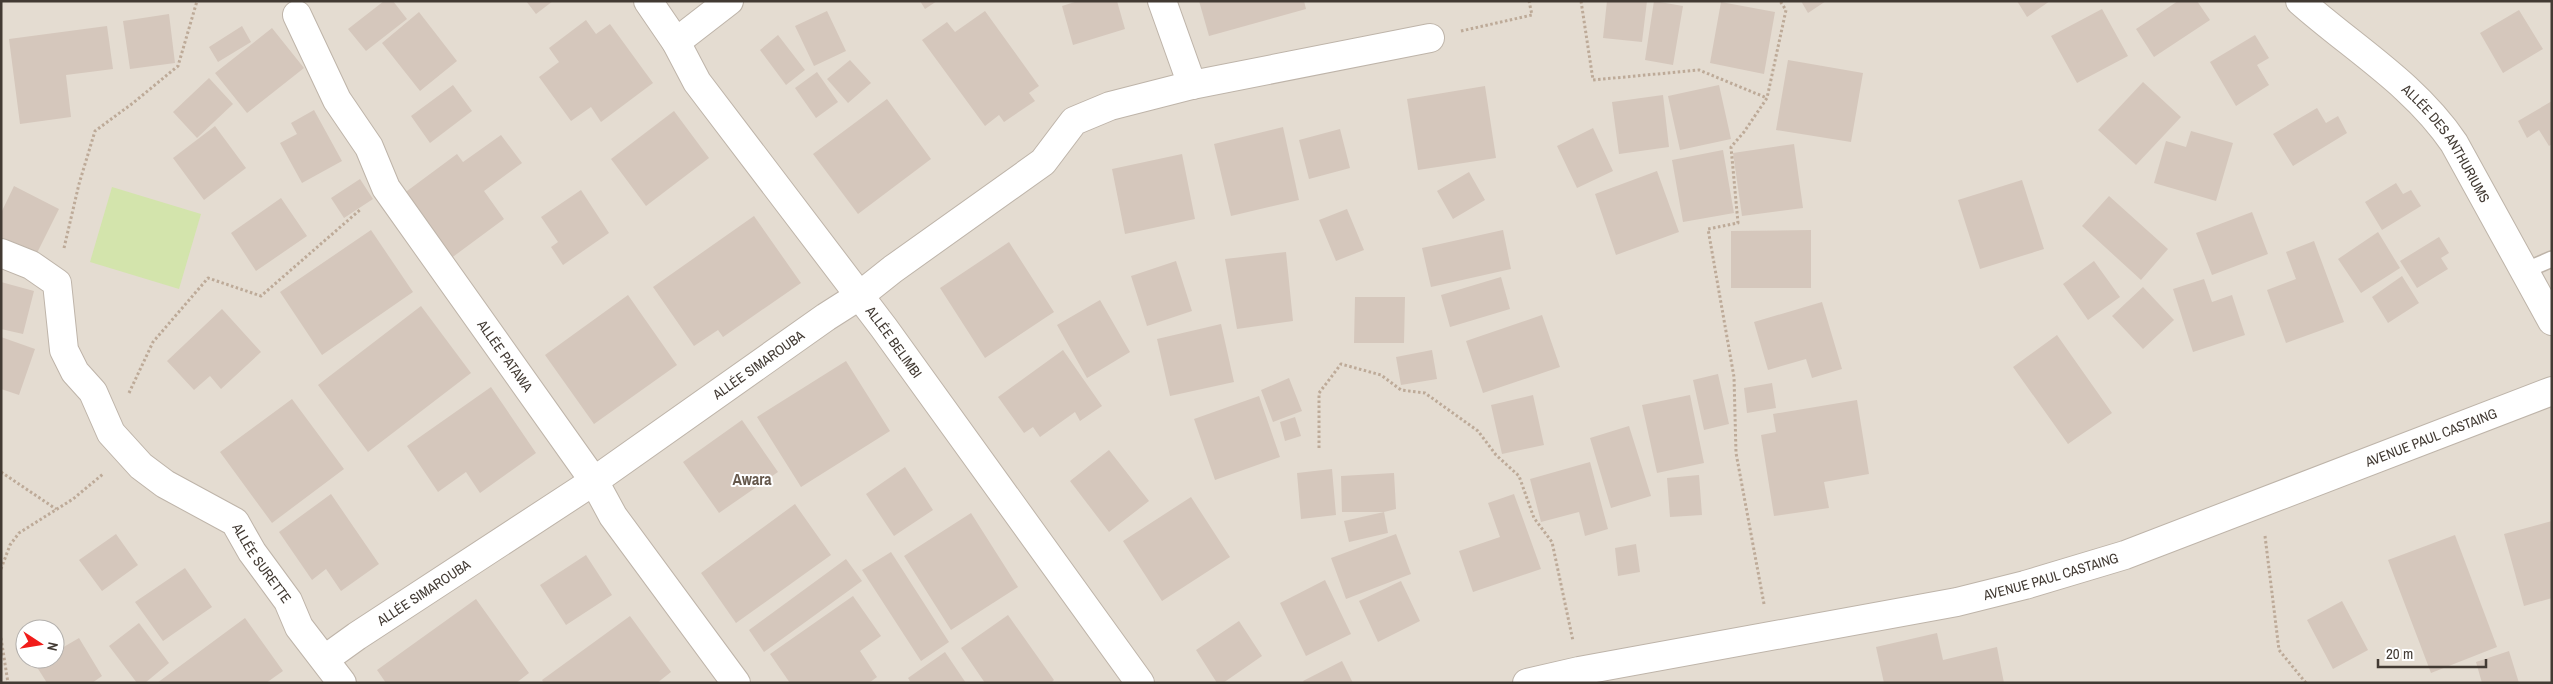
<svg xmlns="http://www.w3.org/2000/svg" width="2553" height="684" font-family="'Archivo Narrow',sans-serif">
	<rect width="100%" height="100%" fill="#f1ebe3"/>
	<path fill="#e4dcd1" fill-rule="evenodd" d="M1 1H2552V683H1ZM25 629H55V659H25Z"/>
	<path fill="#d3e4ac" d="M112 187 201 214 179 289 90 262Z"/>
	<path fill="#d5c7bc" d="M384 1H393L407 19 366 51 348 29Z
		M526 1H553L536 14Z
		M920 1H937L925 9Z
		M1078 1H1117L1125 29 1073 45 1062 6Z
		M1199 1H1304L1306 9 1209 36Z
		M1607 1H1647L1642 42 1603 38Z
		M1654 1 1683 6 1673 65 1645 60Z
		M1801 1H1826L1808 13Z
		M2017 1H2050L2027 17Z
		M2178 1H2197L2210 20 2154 57 2136 29Z
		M1721 2 1775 12 1764 74 1710 63Z
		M2102 9 2128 56 2077 83 2051 36Z
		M2519 10 2543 49 2503 73 2480 33Z
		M827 11 846 51 814 66 795 26Z
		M985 11 1039 86 1029 93 1035 101 1004 122 999 115 985 126 922 40 947 22 955 32Z
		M419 12 457 61 420 91 382 43Z
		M169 14 175 63 130 69 123 21Z
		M586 20 596 34 610 24 653 83 601 122 591 107 571 121 539 77 559 62 549 48Z
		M107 26 113 69 66 75 71 117 20 124 9 39Z
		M242 26 251 42 218 62 209 47Z
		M272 28 304 68 247 113 215 73Z
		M778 35 805 70 786 85 760 50Z
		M2255 35 2269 58 2257 65 2269 85 2236 106 2210 62Z
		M850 60 871 83 848 103 827 79Z
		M1788 60 1863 73 1851 142 1776 130Z
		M817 72 838 102 816 118 795 88Z
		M209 78 233 104 197 138 173 112Z
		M2143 82 2181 117 2136 165 2098 130Z
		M453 85 472 111 430 143 411 116Z
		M1719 85 1731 139 1680 150 1668 96Z
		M1485 86 1496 158 1418 170 1407 99Z
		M1663 95 1669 147 1619 154 1612 102Z
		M887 99 931 159 858 214 813 154Z
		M2552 101V144L2549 146 2539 130 2527 138 2518 121Z
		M2317 108 2326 123 2338 116 2347 133 2293 166 2273 134Z
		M314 110 342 161 302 183 280 143 297 134 291 123Z
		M674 111 709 158 646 206 611 159Z
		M215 126 246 168 204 200 173 158Z
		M1283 127 1299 200 1231 216 1214 144Z
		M1593 128 1613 171 1577 188 1557 146Z
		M1340 129 1350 168 1309 179 1299 140Z
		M2191 131 2233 143 2216 201 2154 183 2166 141 2186 147Z
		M501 135 522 163 484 191 504 219 450 259 403 194 457 154 463 162Z
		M1794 144 1803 208 1742 216 1733 153Z
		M1723 150 1734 213 1683 222 1672 160Z
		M1182 154 1195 219 1125 234 1112 169Z
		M1657 171 1679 232 1616 255 1595 194Z
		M1469 172 1485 200 1453 219 1437 191Z
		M360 179 373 199 344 218 331 198Z
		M2022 180 2044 249 1980 269 1958 200Z
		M2396 183 2403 194 2411 190 2421 206 2382 230 2365 202Z
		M14 186 59 209 35 257 1 240V213Z
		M581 190 609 233 563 265 551 247 558 242 541 217Z
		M2109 196 2168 249 2141 280 2082 226Z
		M281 198 307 236 256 271 231 233Z
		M1347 209 1364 250 1336 261 1319 220Z
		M2252 212 2268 254 2212 275 2196 233Z
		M754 216 801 283 723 337 718 330 694 346 653 287Z
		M371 230 413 292 322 355 280 292Z
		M1503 230 1511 269 1431 287 1422 248Z
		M1811 230V288H1731V231Z
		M2378 232 2400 268 2361 293 2338 259Z
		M2439 237 2449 253 2441 258 2448 269 2417 288 2400 261Z
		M2314 241 2344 322 2286 343 2267 290 2296 279 2286 252Z
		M1009 242 1054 312 985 358 940 288Z
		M1286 252 1293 321 1237 329 1225 259Z
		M1176 261 1192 311 1147 326 1131 276Z
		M2094 261 2120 297 2088 320 2063 284Z
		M2402 276 2419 303 2388 323 2372 297Z
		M1501 277 1510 309 1450 327 1441 295Z
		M2204 279 2212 302 2232 295 2245 335 2193 352 2173 289Z
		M1 282 34 291 23 334 1 329Z
		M2143 287 2174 320 2143 349 2112 316Z
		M628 295 677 365 594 424 545 355Z
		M1355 297H1405L1404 343H1354Z
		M1100 300 1130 352 1087 378 1057 325Z
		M1822 302 1842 369 1812 378 1806 359 1768 370 1754 322Z
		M421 306 471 373 368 452 318 385Z
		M222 309 261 352 221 389 210 376 194 390 167 361Z
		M1542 315 1560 367 1483 393 1466 341Z
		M1221 324 1234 382 1170 396 1157 339Z
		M2057 335 2112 413 2068 444 2013 367Z
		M1 337 35 349 19 395 1 389Z
		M1063 350 1102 406 1080 421 1075 412 1040 437 1033 427 1024 433 998 397Z
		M1432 350 1437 379 1401 385 1396 357Z
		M846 361 890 431 801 487 757 417Z
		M1718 374 1729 424 1704 430 1693 380Z
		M1289 378 1302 411 1273 422 1261 390Z
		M1772 383 1776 408 1747 413 1744 388Z
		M491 387 536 453 480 493 466 472 438 492 407 446Z
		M1533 395 1544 445 1502 454 1491 405Z
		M1690 395 1704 463 1657 473 1642 405Z
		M1259 396 1280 457 1215 480 1194 419Z
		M292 399 344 469 272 523 220 452Z
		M1857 400 1869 474 1824 482 1829 508 1774 516 1761 435 1776 432 1773 414Z
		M1295 417 1301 436 1285 441 1280 422Z
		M742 420 778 472 719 513 683 462Z
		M1629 426 1651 496 1611 508 1590 438Z
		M1109 450 1149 501 1109 532 1070 481Z
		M1590 462 1608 529 1585 536 1579 512 1541 522 1530 479Z
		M905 467 933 510 894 536 866 494Z
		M1332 469 1336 515 1301 519 1297 473Z
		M1394 473 1396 509 1384 512 1388 533 1349 542 1344 521 1384 512H1342L1341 476Z
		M1699 475 1702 515 1670 517 1667 478Z
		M331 494 379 564 341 591 326 569 312 580 279 532Z
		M1514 494 1541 569 1473 592 1459 551 1500 537 1488 503Z
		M1191 497 1230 557 1162 601 1123 541Z
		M795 504 831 555 736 623 701 573Z
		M971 513 1018 587 951 630 904 556Z
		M2552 521V598L2524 606 2504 534Z
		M116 534 138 565 102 591 79 560Z
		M1396 534 1411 574 1346 599 1331 558Z
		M2455 535 2497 647 2431 673 2388 560Z
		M1636 544 1640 572 1618 576 1615 548Z
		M891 552 949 642 921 661 862 570Z
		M586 555 612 595 566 625 540 585Z
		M846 559 862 581 764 652 749 630Z
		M185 568 212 607 163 641 135 602Z
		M1325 580 1351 634 1306 656 1280 603Z
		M1401 581 1420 621 1378 642 1359 601Z
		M853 596 881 636 860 651 877 677 869 683H790L770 654Z
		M476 599 529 673 516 683H386L377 670Z
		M2342 601 2368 650 2333 669 2307 620Z
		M1008 615 1054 680 1051 683H985L961 648Z
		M630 616 671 672 657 683H544L542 680Z
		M245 618 283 671 266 683H157Z
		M1239 621 1262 656 1223 683H1217L1196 650Z
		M139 623 169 663 145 683H137L109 646Z
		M1937 633 1943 660 1997 647 2004 683H1884L1876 647Z
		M79 638 102 676 92 683H47L35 664 44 659H55V652Z
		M2509 651 2519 683H2482L2476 662Z
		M945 652 966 683H911L908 678Z
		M1342 661 1353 683H1304L1303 681Z"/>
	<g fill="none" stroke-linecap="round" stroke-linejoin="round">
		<g stroke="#beb4a9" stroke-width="18">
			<path id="lane" d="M2524 271 2552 259"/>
		</g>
		<g stroke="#beb4a9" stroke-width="30">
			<g id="street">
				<path id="s1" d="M648 1 676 42 697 82 884 328 1140 683"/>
				<path d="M1162 1 1192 85"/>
				<path id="s2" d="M2300 1C2353 48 2414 84 2454 143L2552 321"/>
				<path id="s3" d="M297 15 337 100 369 147 386 188 594 481 613 516 736 683"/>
				<path d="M676 42 729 1"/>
				<path id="s4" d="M1 253 31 265 57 283 64 350 75 372 93 392 111 433 141 466 165 484 235 522 252 552 288 601 299 627 342 683"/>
				<path id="s5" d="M325 659 357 636 594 481 826 317 859 296 893 269 1043 162 1074 121 1110 106 1192 85 1430 38"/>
				<path id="s6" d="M1527 683 1579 671 1957 602 2025 585 2125 555 2552 391"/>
			</g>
		</g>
		<path stroke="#bdaa98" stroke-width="3" stroke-dasharray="2.5 2.5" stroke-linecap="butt" d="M1581 1 1593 80 1699 70 1767 98
			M1461 31 1532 15 1529 1
			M64 248 79 184 95 131 133 103 178 66 197 1
			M129 393 153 342 208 278 261 296 361 209
			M1319 448V393L1341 364 1381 375 1401 390 1425 393 1478 431 1496 455 1519 476 1534 518 1552 542 1573 641
			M1 472 56 509
			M2265 536 2279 650 2306 683
			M1 569 10 545 19 533 73 499 103 474
			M1764 604 1736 453 1734 377 1708 229 1738 223 1731 147 1744 132 1767 98 1786 10 1780 1
			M1 638 8 683"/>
		<use href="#lane" stroke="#fff" stroke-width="15"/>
		<use href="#street" stroke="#fff" stroke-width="28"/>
	</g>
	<g text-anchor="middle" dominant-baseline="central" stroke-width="4" stroke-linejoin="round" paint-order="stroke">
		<g font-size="14" fill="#423a33" stroke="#fff">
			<text stroke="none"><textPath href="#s2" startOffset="206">ALLÉE DES ANTHURIUMS</textPath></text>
			<text stroke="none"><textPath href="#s1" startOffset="421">ALLÉE BELIMBI</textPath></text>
			<text stroke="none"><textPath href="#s3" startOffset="401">ALLÉE PATAWA</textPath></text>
			<text stroke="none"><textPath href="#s5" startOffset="524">ALLÉE SIMAROUBA</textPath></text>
			<text stroke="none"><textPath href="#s6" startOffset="940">AVENUE PAUL CASTAING</textPath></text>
			<text stroke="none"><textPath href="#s4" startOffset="431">ALLÉE SURETTE</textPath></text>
			<text stroke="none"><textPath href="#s6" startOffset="535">AVENUE PAUL CASTAING</textPath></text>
			<text stroke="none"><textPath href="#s5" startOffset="119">ALLÉE SIMAROUBA</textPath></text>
		</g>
		<g font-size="16" font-weight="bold" fill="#64574b" stroke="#fff">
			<text x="752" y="479">Awara</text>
		</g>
	</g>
	<rect width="2553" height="684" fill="none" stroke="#423a33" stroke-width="5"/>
	<g transform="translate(40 644) rotate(102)"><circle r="24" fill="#ffffff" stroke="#b3b0ad"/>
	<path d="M0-4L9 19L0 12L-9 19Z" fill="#f11c1a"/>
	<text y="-8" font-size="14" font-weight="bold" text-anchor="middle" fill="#423a33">N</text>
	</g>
	<path d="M2378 659v8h108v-8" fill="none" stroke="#423a33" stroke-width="2.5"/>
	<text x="2386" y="659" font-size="15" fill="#423a33" stroke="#ffffff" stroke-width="4" paint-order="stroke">20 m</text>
</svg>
